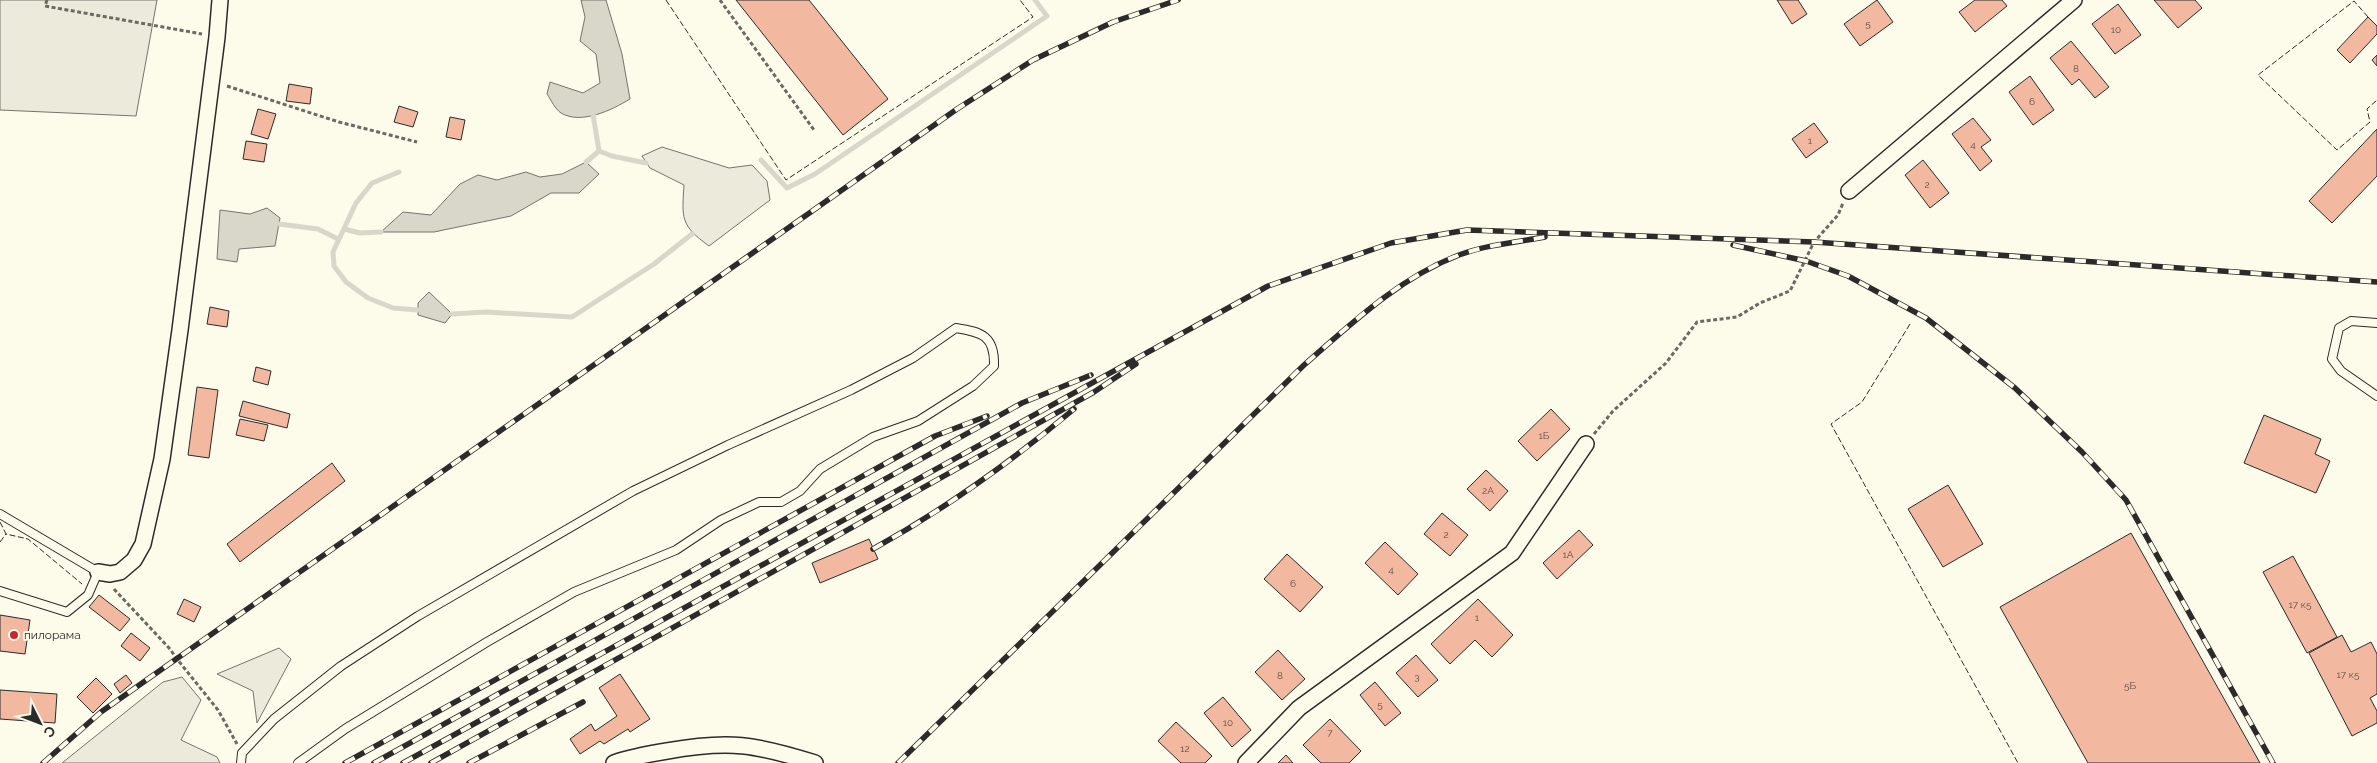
<svg xmlns="http://www.w3.org/2000/svg" width="2377" height="763" font-family="Raleway,sans-serif">
	<rect width="100%" height="100%" fill="#fdfbea"/>
	<path fill="#ecebdb" stroke="#74746e" d="M0 0H157L136 116 0 110Z
		M662 147 729 168 752 165 767 181 770 200 709 246C680 225 682 218 684 185L650 168 642 156Z
		M279 648 291 659 257 723 253 691 217 674Z
		M182 677 201 700 181 740 217 757 220 763H62L163 682Z"/>
	<path fill="#d8d7c9" stroke="#74746e" d="M581 0H606L622 54 630 99C612 110 581 125 561 113 555 109 551 100 547 94L550 82 583 93 600 83 596 54 580 41 585 17Z
		M586 162 599 174 579 193H551L511 216 434 232H381L403 212 431 215 460 184 478 175 497 180 526 172 540 177 562 174Z
		M267 208 280 218 275 246 239 249 237 262 217 259 220 210 250 214Z
		M429 292 452 314 445 323 418 315V303Z"/>
	<g fill="none" stroke-linecap="round" stroke-linejoin="round">
		<path stroke="#d8d7c9" stroke-width="5" d="M593 114 599 151
			M761 160 787 188 815 174 1047 16 1035 0
			M586 162 599 151 612 156 646 163
			M399 172 372 183 356 203 333 252 334 266 346 282 368 298 393 308 418 310
			M279 224 318 229 338 239
			M344 229 360 233 381 232
			M452 314 486 312 572 317 654 264 692 234"/>
	</g>
	<path fill="#f2b8a0" stroke="#2b2b2b" d="M736 0H809L888 99 843 135Z
		M1777 0H1798L1807 14 1792 24Z
		M1877 0 1893 22 1860 46 1844 24Z
		M1975 0H2002L2007 6 1975 32 1959 12Z
		M2154 0H2195L2202 8 2178 28Z
		M2118 4 2141 35 2115 54 2092 24Z
		M2368 17 2377 26V34L2350 63 2337 50Z
		M2071 41 2109 87 2095 98 2079 79 2072 85 2050 58Z
		M2377 55V66L2372 60Z
		M2030 76 2054 110 2033 125 2009 92Z
		M289 84 312 88 310 104 286 101Z
		M399 106 418 112 413 127 394 122Z
		M258 109 276 114 268 139 251 134Z
		M450 117 465 120 461 140 446 137Z
		M1973 118 1991 140 1981 147 1992 161 1980 171 1952 134Z
		M1814 123 1828 142 1806 158 1792 139Z
		M2377 129V176L2332 223 2309 201Z
		M246 141 267 144 264 162 243 159Z
		M1923 160 1949 193 1930 208 1905 175Z
		M210 307 229 311 227 327 207 324Z
		M256 367 271 371 268 385 253 381Z
		M197 387 218 390 209 458 188 455Z
		M243 401 290 414 287 428 239 416Z
		M1551 409 1570 429 1537 461 1518 441Z
		M2264 415 2321 439 2315 454 2330 461 2316 493 2244 463Z
		M240 419 268 425 264 441 236 435Z
		M332 463 345 481 240 562 227 544Z
		M1486 470 1508 491 1490 511 1467 489Z
		M1948 485 1983 544 1943 567 1908 509Z
		M1442 513 1468 535 1450 556 1424 534Z
		M1579 530 1593 545 1557 579 1543 563Z
		M2131 533 2260 763H2088L2000 607Z
		M869 539 878 559 820 583 812 563Z
		M1385 542 1418 574 1398 595 1365 563Z
		M1287 554 1323 587 1300 612 1264 579Z
		M2293 556 2337 637 2307 653 2263 572Z
		M99 595 130 619 120 631 89 607Z
		M184 599 201 607 194 622 177 614Z
		M1478 599 1513 635 1492 657 1475 640 1450 664 1431 644Z
		M0 615 30 620 25 654 0 651Z
		M131 633 150 648 140 661 121 646Z
		M2342 635 2351 652 2371 642 2377 654V694L2370 698 2377 711V723L2352 736 2309 653Z
		M1278 650 1305 679 1282 700 1255 672Z
		M1416 655 1438 680 1418 697 1396 673Z
		M620 674 650 719 630 732 628 729 604 744 600 741 580 754 570 739 591 724 595 731 617 716 599 688Z
		M126 675 132 683 120 693 114 684Z
		M96 678 112 694 93 713 77 697Z
		M1375 682 1401 713 1385 726 1360 695Z
		M0 690 57 694 55 723 0 719Z
		M1223 697 1251 730 1232 747 1204 713Z
		M1330 719 1361 751 1349 763H1321L1303 745Z
		M1176 722 1212 756 1205 763H1181L1158 741Z
		M1286 755 1293 763H1278Z"/>
	<g fill="none" stroke-linecap="round" stroke-linejoin="round">
		<g stroke="#2b2b2b" stroke-width="10">
			<path id="service" d="M2377 323 2351 321 2339 328 2332 359 2341 371 2377 396
				M0 514 98 572 88 595 67 612 0 591
				M241 763 242 753 274 719 341 666 418 616 633 491 728 445 851 390 913 358 956 328C982 332 995 336 994 366L973 386 918 421 873 437 820 469 800 491 781 502H759L721 520 676 550 574 592 487 642 345 729 298 763"/>
		</g>
		<g stroke="#2b2b2b" stroke-width="18">
			<path id="minor" d="M1849 191 2074 0
				M98 572 110 574 120 572 134 560 143 544 162 459 180 330 217 37 220 0
				M614 763C631 757 649 754 667 751 729 740 755 744 815 763
				M1246 763 1299 708 1512 553 1586 444"/>
		</g>
		<path stroke="#6a6964" stroke-width="3" stroke-dasharray="4 2.5" stroke-linecap="butt" d="M47 0 45 6 202 34
			M720 0 814 130
			M227 86 339 122 417 142
			M1594 434 1613 411 1666 363 1697 322 1737 317 1760 303 1790 291 1814 242 1838 215 1843 203
			M114 589 170 649 177 659 218 710 237 744"/>
		<use href="#service" stroke="#fdfbea" stroke-width="8"/>
		<use href="#minor" stroke="#fdfbea" stroke-width="15"/>
		<g stroke="#2b2b2b" stroke-width="5.5">
			<path id="rail" d="M1733 245 1806 261 1848 276 1926 318 2015 388 2082 452 2126 500 2273 763
				M873 549C945 509 1011 462 1074 409
				M43 763 101 712 957 109 1033 60 1113 22 1178 0
				M345 763 935 436 987 416
				M374 763 1022 403 1091 375
				M403 763 1268 286 1391 243 1467 230 1814 242 2377 282
				M431 763 1094 392 1136 364
				M469 763 583 702
				M898 763 1304 365C1352 323 1399 278 1459 255 1486 245 1517 242 1545 237"/>
		</g>
		<use href="#rail" stroke="#fdfbea" stroke-width="4" stroke-dasharray="11" stroke-linecap="butt"/>
		<path stroke="#2b2b2b" stroke-width="1" stroke-dasharray="6 2.5" stroke-linecap="butt" d="M666 0 786 180 1033 17 1020 0
			M2368 17 2354 1 2258 75 2337 150 2370 122 2367 109 2377 100
			M1910 324 1862 402 1831 424 2018 763
			M0 522 6 534 28 539 82 584
			M0 542 6 534"/>
	</g>
	<circle fill="#c62828" stroke="#fdfbea" stroke-width="2" cx="14" cy="635" r="5"/>
	<g text-anchor="middle" dominant-baseline="central" stroke-width="4" stroke-linejoin="round" paint-order="stroke">
		<g font-size="10" fill="#5d4e48">
			<text x="1868" y="23">5</text>
			<text x="2116" y="29">10</text>
			<text x="2076" y="68">8</text>
			<text x="2032" y="101">6</text>
			<text x="1810" y="140">1</text>
			<text x="1973" y="144">4</text>
			<text x="1927" y="184">2</text>
			<text x="1544" y="435">1Б</text>
			<text x="1488" y="490">2А</text>
			<text x="1446" y="534">2</text>
			<text x="1568" y="554">1А</text>
			<text x="1391" y="569">4</text>
			<text x="1293" y="583">6</text>
			<text x="2300" y="604">17 к5</text>
			<text x="1477" y="617">1</text>
			<text x="2348" y="674">17 к5</text>
			<text x="1280" y="675">8</text>
			<text x="1417" y="676">3</text>
			<text x="2130" y="685">5Б</text>
			<text x="1380" y="704">5</text>
			<text x="1228" y="722">10</text>
			<text x="1330" y="732">7</text>
			<text x="1185" y="748">12</text>
		</g>
		<g font-size="12" fill="#2b2b2b" stroke="#fdfbea" text-anchor="start">
			<text x="24" y="635">пилорама</text>
		</g>
	</g>
	<g transform="translate(40 723) rotate(132)" stroke="#fdfbea" stroke-width="4" paint-order="stroke">
	<path d="M0-4L9 19L0 12L-9 19Z" fill="#2b2b2b"/>
	<text y="-8" font-size="14" font-weight="bold" text-anchor="middle" fill="#2b2b2b">С</text>
	</g>
</svg>
